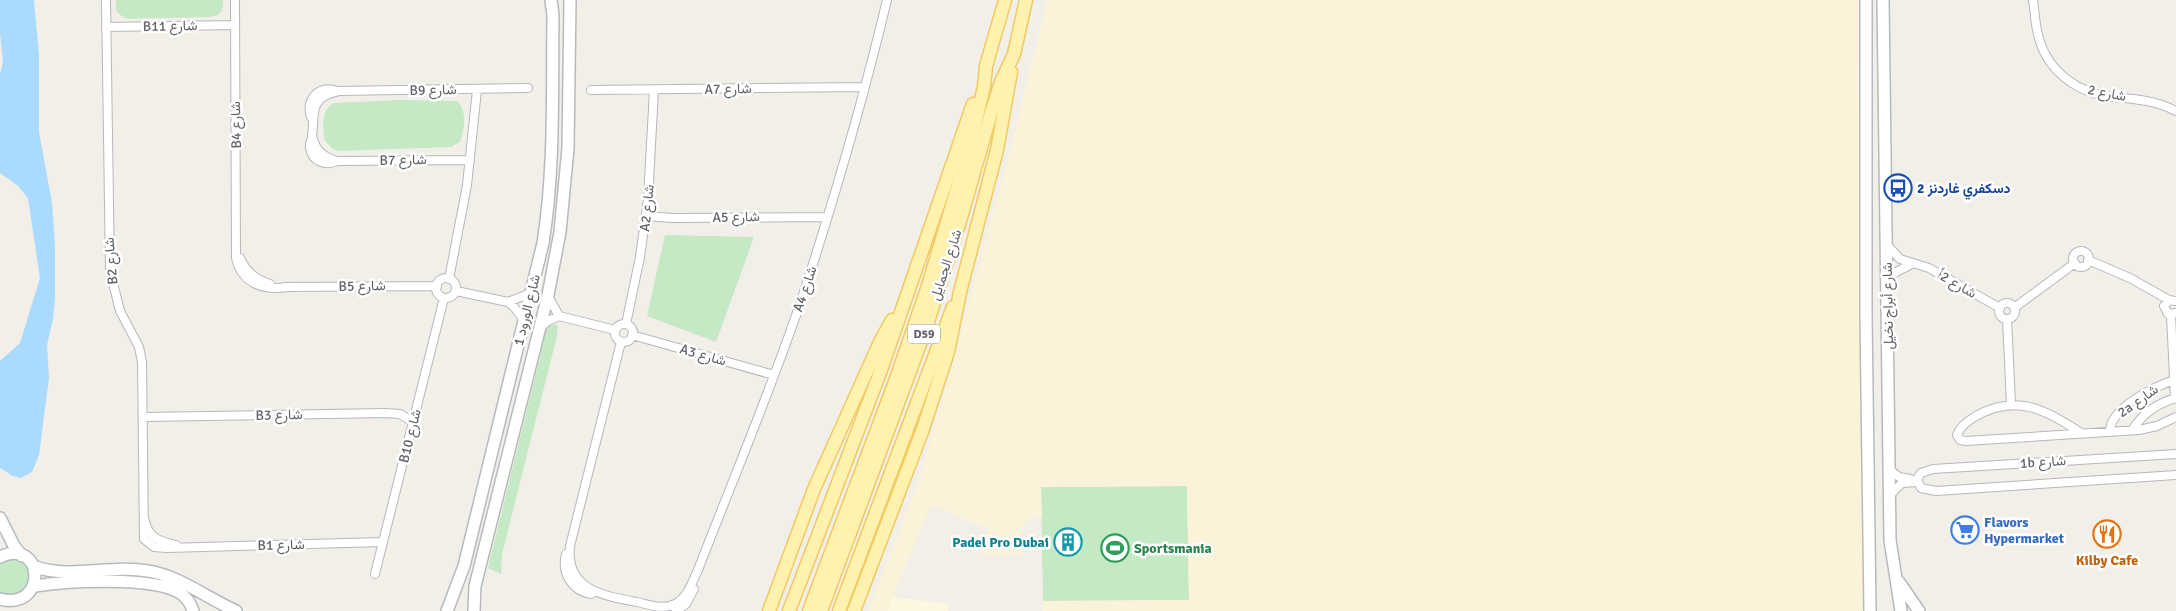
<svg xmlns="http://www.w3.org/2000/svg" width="2176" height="611" font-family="Signika,Vazirmatn,sans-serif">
	<rect width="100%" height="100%" fill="#f1efe8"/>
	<path fill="#fef7e0" d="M892 597 949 604 948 611H887Z"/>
	<path fill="#c5e8c5" d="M116 0H223C223 11 222 15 210 17L128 19 123 17 116 11Z
		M399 100 457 101C468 111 464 129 460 142L451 147 338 151 333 149 325 141C322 128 321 109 334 103Z
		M665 235 754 237 716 342 647 316Z
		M549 325H558L557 336 502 554 501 574 488 568 541 353 539 350 544 332Z
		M1187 486 1189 600 1043 601 1041 487Z
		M9 559C21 560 28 565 31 577L24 593 6 596 0 593V563Z"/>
	<path fill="#fbf3d9" d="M1047 0H1858L1863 611H1042L1043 601 1189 600 1187 486 1041 487 1042 517C1017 519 1023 535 1022 554L991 556 979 553 989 529 931 505 887 611H868L918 483 944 395 1012 143Z"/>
	<path fill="#aadaff" d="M0 0H34L39 55V132L52 203 55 247V298L53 319 47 345 49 378 39 455 32 472 21 478 13 476 0 468V361L20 343 40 278 28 198 18 186 0 173V74L3 62 0 33Z"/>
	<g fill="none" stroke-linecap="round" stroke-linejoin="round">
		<g stroke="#b5b8bc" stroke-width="10">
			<path id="street" d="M106 0 110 271 120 311 139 347 142 362 144 539 154 547 167 548 383 542
				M235 0 236 258C242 284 264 291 288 287
				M2033 0C2035 13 2035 26 2039 38 2048 72 2079 94 2113 97 2135 99 2155 100 2176 111
				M106 27 235 25
				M591 90 864 87
				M311 117C305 100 319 84 337 91
				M313 139C316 151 325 158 337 161
				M470 160 337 161C326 166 312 162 310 148 309 144 312 140 312 136 315 115 308 97 339 91L528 88
				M646 216 673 218 826 217
				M1887 245 1900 259 1929 268 2000 308
				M2073 259a8 8 0 1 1 16 0a8 8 0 1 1-16 0Z
				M240 258C246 272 256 280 270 284
				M2088 260 2130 278 2169 300
				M436 288a10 10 0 1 1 20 0a10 10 0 1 1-20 0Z
				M449 279 467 185 477 90
				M1887 281 1896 272 1912 264
				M284 287 437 286
				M456 291 508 302 531 293
				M548 296 559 316
				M2176 301 2169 300 2164 306 2168 314 2176 313
				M508 302 514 307 524 320
				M1999 311a8 8 0 1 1 16 0a8 8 0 1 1-16 0Z
				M2014 308 2075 263
				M2171 315 2175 398
				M2007 319 2011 404
				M626 324 640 257 648 199 654 90
				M615 333a9 9 0 1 1 18 0a9 9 0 1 1-18 0Z
				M540 328 548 321 559 316 615 330
				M632 335 774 375
				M621 342 570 546C565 590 604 596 637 602 650 605 663 610 675 604 688 597 692 582 698 570 733 479 771 390 802 298 834 200 863 100 887 0
				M143 417 385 413 400 414 413 422
				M2132 430C2143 413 2157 403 2176 398
				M2110 431C2110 408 2156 386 2174 380
				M2081 433C2047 410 2016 393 1976 416 1969 420 1960 426 1957 435L1960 440 1966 441 2139 430 2157 426 2176 417
				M2176 454 1933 469 1921 473 1917 479 1921 488 1936 491 2176 475
				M1889 469 1899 477 1910 479
				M1889 496 1902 483 1917 482
				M145 521C149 539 160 541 176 545
				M566 554C561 573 572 591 591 594
				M375 574 444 298
				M676 611 686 604 694 589"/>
		</g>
		<g stroke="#b6babf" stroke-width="14">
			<path id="secondary" d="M1866 0V316L1870 611
				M1883 0 1890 540 1901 611
				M0 518 14 546 22 556
				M0 557C44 536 49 611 0 599
				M33 566C69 580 110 564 148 571 179 576 207 598 236 611
				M1899 582 1919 611
				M35 586C65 581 154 576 180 593 186 597 191 604 193 611
				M447 611 464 566 543 243C555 167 552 92 553 15L551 0
				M474 611 475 586 548 295 560 232 568 148 570 0"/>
		</g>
		<g stroke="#f2c960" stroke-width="15">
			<path id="primary" d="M769 611 814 489 880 342 892 320
				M789 611 881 370 973 104
				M809 611 896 379 927 289 970 145 984 87 986 66 1005 0
				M821 611 926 328 960 221 991 113 1001 82 1014 54 1026 0
				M839 611 953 307
				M854 611 923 429 948 352 960 292 997 150 1011 72"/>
		</g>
		<use href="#street" stroke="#fff" stroke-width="8"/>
		<use href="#secondary" stroke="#fff" stroke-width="11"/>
		<use href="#primary" stroke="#fff2af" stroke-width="12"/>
	</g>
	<defs>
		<g id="bus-ring" transform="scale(1.4375)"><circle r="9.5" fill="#fff" stroke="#1a4fb4" stroke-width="1.5"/><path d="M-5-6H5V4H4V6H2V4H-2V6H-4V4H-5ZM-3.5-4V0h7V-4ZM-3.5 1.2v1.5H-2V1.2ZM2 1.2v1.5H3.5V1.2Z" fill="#1a4fb4"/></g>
		<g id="supermarket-ring" transform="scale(1.4375)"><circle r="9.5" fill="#fff" stroke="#3f7fe0" stroke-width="1.5"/><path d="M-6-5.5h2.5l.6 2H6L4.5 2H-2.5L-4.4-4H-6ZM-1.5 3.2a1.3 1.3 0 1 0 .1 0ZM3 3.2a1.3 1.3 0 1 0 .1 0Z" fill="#3f7fe0"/></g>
		<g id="restaurant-ring" transform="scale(1.4375)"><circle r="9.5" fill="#fff" stroke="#e8710a" stroke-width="1.5"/><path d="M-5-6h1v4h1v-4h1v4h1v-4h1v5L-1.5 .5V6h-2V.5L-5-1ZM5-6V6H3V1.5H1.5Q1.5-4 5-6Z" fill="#e8710a"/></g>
		<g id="building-ring" transform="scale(1.4375)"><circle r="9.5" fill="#fff" stroke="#0f9aa8" stroke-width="1.5"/><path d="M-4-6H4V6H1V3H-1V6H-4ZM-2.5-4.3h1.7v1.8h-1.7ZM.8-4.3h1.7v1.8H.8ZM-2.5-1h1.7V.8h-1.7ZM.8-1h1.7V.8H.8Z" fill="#0f9aa8"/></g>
		<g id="stadium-ring" transform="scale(1.4375)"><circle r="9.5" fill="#fff" stroke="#2e9e5b" stroke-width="1.5"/><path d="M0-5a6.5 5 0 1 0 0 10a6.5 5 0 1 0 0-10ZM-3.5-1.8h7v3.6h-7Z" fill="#2e9e5b"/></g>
	</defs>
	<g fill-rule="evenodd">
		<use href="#bus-ring" x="1898" y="188"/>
		<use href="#supermarket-ring" x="1965" y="530"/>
		<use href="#restaurant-ring" x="2107" y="534"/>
		<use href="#building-ring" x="1068" y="542"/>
		<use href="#stadium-ring" x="1115" y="548"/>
	</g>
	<g text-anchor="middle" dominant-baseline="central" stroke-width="5" stroke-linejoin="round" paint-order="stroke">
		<rect fill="#fff" stroke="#8f9295" stroke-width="1" x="908" y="324.5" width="32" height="19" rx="4"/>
		<g font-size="12" font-weight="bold" fill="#5f6368">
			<text x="924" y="334">D59</text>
		</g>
		<g font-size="14" fill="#5f6368" stroke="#fff">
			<text transform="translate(170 26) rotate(-1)">B11 شارع</text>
			<text transform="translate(728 89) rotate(-1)">A7 شارع</text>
			<text transform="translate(433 90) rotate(-1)">B9 شارع</text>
			<text transform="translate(2107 93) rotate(11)">شارع 2</text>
			<text transform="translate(236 125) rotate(-91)">B4 شارع</text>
			<text transform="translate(403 160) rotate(-1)">B7 شارع</text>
			<text transform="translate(647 208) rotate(-84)">A2 شارع</text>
			<text transform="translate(736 217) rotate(-1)">A5 شارع</text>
			<text transform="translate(111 261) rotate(-95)">B2 شارع</text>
			<text transform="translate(946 265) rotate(-72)">شارع الجمايل</text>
			<text transform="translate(1957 284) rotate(30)">شارع 2أ</text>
			<text transform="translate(362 286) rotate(-1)">B5 شارع</text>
			<text transform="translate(805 289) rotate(-71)">A4 شارع</text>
			<text transform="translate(1888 306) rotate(-91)">شارع أبراج نخيل</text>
			<text transform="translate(527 310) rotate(-76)">شارع الورود 1</text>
			<text transform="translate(703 355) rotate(16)">A3 شارع</text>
			<text transform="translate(2138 401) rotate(-35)">2a شارع</text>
			<text transform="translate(279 415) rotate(-1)">B3 شارع</text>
			<text transform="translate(410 436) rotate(-76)">B10 شارع</text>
			<text transform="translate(2043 462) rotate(-4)">1b شارع</text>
			<text transform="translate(281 545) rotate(-1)">B1 شارع</text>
		</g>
		<g font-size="14" font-weight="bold" fill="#164399" stroke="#fff" text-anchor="start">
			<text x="1917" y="188">دسكفري غاردنز 2</text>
		</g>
		<g font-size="14" font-weight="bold" fill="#366cbe" stroke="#fff" text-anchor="start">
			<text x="1984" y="522">Flavors<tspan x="1984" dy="16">Hypermarket</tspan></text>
		</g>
		<g font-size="14" font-weight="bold" fill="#0d838f" stroke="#fff" text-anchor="end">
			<text x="1049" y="542">Padel Pro Dubai</text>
		</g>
		<g font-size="14" font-weight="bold" fill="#27864d" stroke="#fff" text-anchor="start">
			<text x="1134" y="548">Sportsmania</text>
		</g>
		<g font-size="14" font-weight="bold" fill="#c56008" stroke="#fff">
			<text x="2107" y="560">Kilby Cafe</text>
		</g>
	</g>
</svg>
